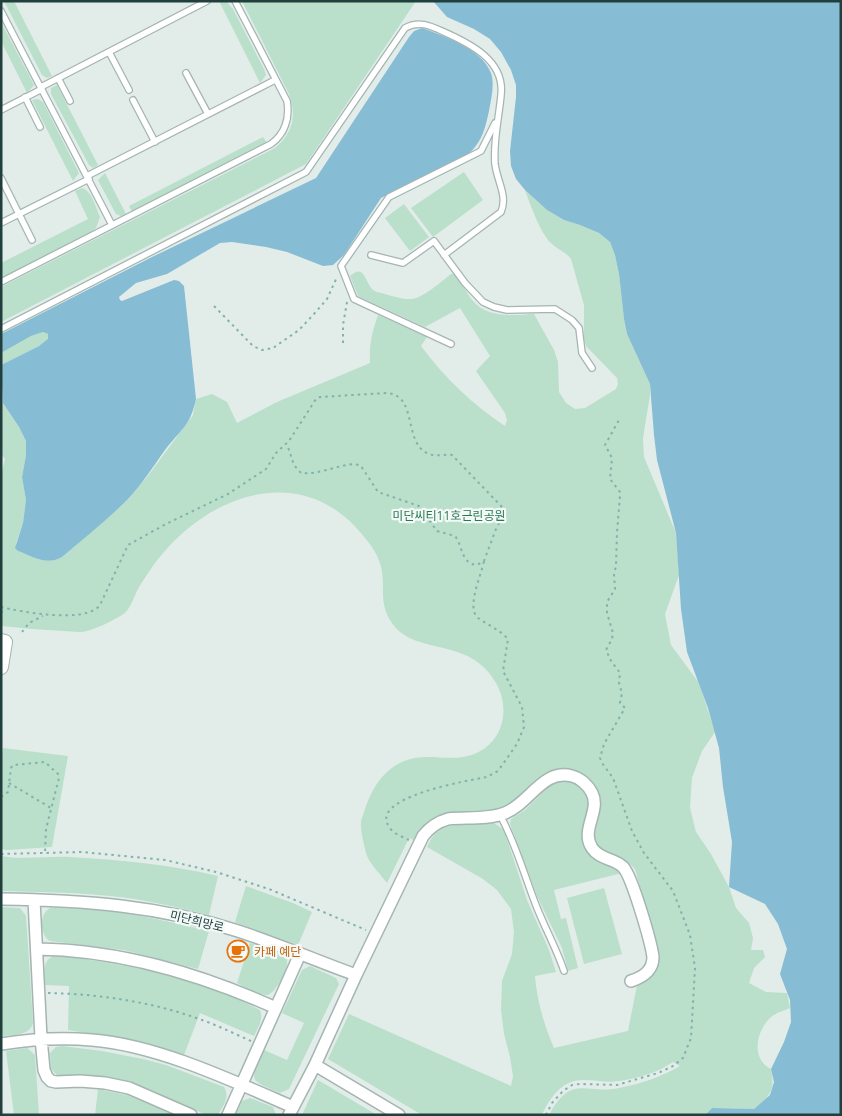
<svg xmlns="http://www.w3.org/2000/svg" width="842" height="1116" font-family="'Open Sans','Noto Sans KR',sans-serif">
	<rect width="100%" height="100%" fill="#e2edea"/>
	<path fill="#badfca" d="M4 1H14L52 76 47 78 42 75Z
		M219 1H226L233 9 264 69 266 75 260 83Z
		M242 1H416L306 164 1 322V287L275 148C293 133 297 116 289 94Z
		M1 22 34 85 27 93 1 41Z
		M57 85 98 165 93 168 89 165 51 94V88Z
		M38 99 43 102 79 173 73 181 32 100Z
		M263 137 267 143 132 212 129 206Z
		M464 172 483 200 433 237 411 208Z
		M105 173 126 214 121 216 116 214 100 184 98 180Z
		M82 188C92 191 96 208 100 217L96 228 91 232 1 278V263L88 219 75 191Z
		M525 190 547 210 564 220 580 225 599 233 610 242 615 255 619 274 624 319 627 334 650 384V395L643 438 644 457 676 533 679 575 665 614 671 645 699 683 715 732 702 751 692 778 690 808 696 832 711 854 729 887 736 908 749 923 753 938 751 950H763L765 957 754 968 749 983 766 992 787 993 790 1008C784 1011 774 1013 769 1019 756 1033 751 1059 771 1069 775 1091 771 1095 754 1109L712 1108 705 1115H549C572 1073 585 1095 619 1088 640 1084 661 1077 680 1066L673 1062C659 1072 636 1079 619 1081 607 1083 596 1080 584 1080 563 1079 550 1097 542 1115H422L328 1059 349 1014 511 1086 513 1076 510 1057 504 1034 501 1009 502 981 512 954 514 932 511 909 497 890 483 879 427 847C430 841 433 834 439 831 453 821 478 824 494 823L504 830 527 900 549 950 556 972 535 976C537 1001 544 1025 554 1048L628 1031 637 985 647 979 655 972 660 957 635 869C624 856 607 858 599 849 585 832 610 812 595 787 588 776 573 767 559 770 546 773 525 802 511 807 503 810 493 811 485 812 465 817 445 821 425 825L414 840 409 838 387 883C381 875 371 865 367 856 365 850 360 829 361 823 361 819 364 813 365 809 372 788 384 768 407 760 429 753 447 761 468 756 502 747 512 711 496 683 469 635 415 657 392 623 377 601 387 585 380 563 377 554 371 545 365 538 308 464 218 489 164 552 154 563 147 575 139 587 134 596 130 611 122 615 112 621 98 628 87 631 80 633 71 631 63 631 43 630 22 628 1 626V476L5 459 1 454V390L3 403 19 427 26 441V455L22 477 26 500 23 523 16 543 18 551C34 557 46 566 62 557L128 499 147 477 193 415 196 399 212 394 227 402 237 423 277 402 370 363C369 345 372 332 378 315L427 337 421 346C444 377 473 405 505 426L507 420 505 413 476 371 490 356 460 308 425 327 358 296 350 276C367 261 364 288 377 292 387 294 401 300 411 299 422 299 442 281 451 274H454C462 282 466 292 472 300 488 319 513 315 534 314L554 350 558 362 559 392 566 403 575 409 585 408 616 389 618 384 617 378 586 346 584 339V305L571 259C566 252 558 250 552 244 541 235 530 204 525 190Z
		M404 204 429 237 410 251 385 218Z
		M43 332 48 334V340L39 346 1 365V353L31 336Z
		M3 748 68 756 52 847 7 850 1 849V758Z
		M567 780C611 794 571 823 587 850 593 861 603 861 613 866 616 868 619 871 622 873L554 890 561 919 566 918 578 968 568 971 562 948 537 896 510 824 511 819 525 810 552 783Z
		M1 856C21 860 49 856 70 857 122 860 167 864 218 876L209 915C177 907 143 899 110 896 74 892 38 892 1 891Z
		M246 886 293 903 312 912 298 945 235 922Z
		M604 888 622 954 584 964 567 898Z
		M1 907 20 908 26 916 33 1023C30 1036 12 1035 1 1036Z
		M50 908C103 907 157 918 209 931L198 969 124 950 50 941C39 934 39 914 50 908Z
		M250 943 283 956C286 958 287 958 287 962 288 970 275 994 267 995 258 995 245 987 237 983Z
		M55 955C126 964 196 977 260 1010 264 1019 258 1028 254 1036L200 1013 184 1055 124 1039 68 1030 69 986 45 985C45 972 41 961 55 955Z
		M310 966 336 978 339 984 289 1089 280 1093C247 1079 250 1081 264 1050L287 1060 304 1023 282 1013 302 970Z
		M62 1046 102 1051 143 1059 166 1065 224 1087C230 1097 224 1105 218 1115H206L148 1089 126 1081 104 1077 57 1075 51 1069 50 1053 56 1047Z
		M27 1048 35 1055 39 1115H14L6 1051Z
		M318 1080 377 1115H302Z
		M98 1089 127 1095 176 1115H95Z
		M250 1098 273 1107 276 1115H236L242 1101Z"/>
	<path fill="#87bcd5" d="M433 1H841V1115H705L712 1108 754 1109 770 1095 774 1082 771 1069 784 1042 791 1022 790 1000 780 974 787 949 778 924 765 904 729 887 732 842 723 787 719 748 708 708 687 652 681 609 676 533 657 460 654 435 650 384 627 334 624 319 619 274 615 255 610 242 599 233 580 225 564 220 547 210 525 190 516 179 511 166 510 151 516 97V85L511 70 501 52 490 39 474 29 447 17Z
		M422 28C444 36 482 49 491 73 495 85 491 99 489 111 485 129 482 143 467 155L381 198 344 255 333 265 323 266 287 252 266 247 232 242 220 243 167 274 136 283 119 297 120 300 122 301 174 280 179 281 184 286 196 399C190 427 181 429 165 450 153 467 142 484 128 499 107 520 84 538 62 557 46 566 34 557 18 551L15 548 23 523 26 500 22 477 26 455V441L19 427 3 403 1 365 39 346 48 339V334L43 332 31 336 1 353V334L152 257 316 178 409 37 414 31Z"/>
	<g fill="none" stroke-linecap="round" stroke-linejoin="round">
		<g stroke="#a4b5b2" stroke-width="8">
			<path id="service" d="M1 11 112 225
				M109 52 129 90
				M186 73 208 114
				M58 78 70 101
				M41 87 207 1
				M25 97 40 127
				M133 100 155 142
				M1 110 42 89
				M87 176 275 80
				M1 178 32 240
				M1 223 89 179
				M371 255 403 263 434 241 465 283 483 302 494 307 507 310 555 309 572 320 579 328 582 353 592 368
				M1 282 271 144C285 134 290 118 287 101L235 1
				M1 329 306 172 405 28C419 20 431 26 444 32 471 44 505 61 501 95 499 118 493 141 495 164 497 181 508 196 501 212L444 255
				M451 344 354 299 341 266 389 197 481 151 495 123
				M500 815C515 842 523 871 534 900 543 925 556 947 564 971"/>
		</g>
		<g stroke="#a4b5b2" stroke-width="14">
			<path id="minor" d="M1 899C82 900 161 906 238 931 278 944 317 961 356 975L315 1065 289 1115
				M34 900 41 1038 44 1070 47 1077 51 1081 56 1082 80 1081 105 1083 129 1088 191 1115
				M37 949C121 950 200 974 276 1008
				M356 975 423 836C430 827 437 822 448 819 466 817 487 820 505 813 529 804 543 768 572 776 580 778 588 785 592 793 601 811 580 830 592 848 600 860 614 858 623 867 632 876 651 942 653 957 653 971 643 977 631 981
				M1 1044C32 1039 61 1037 92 1040 157 1045 233 1081 293 1107
				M315 1065 399 1115
				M228 1115 300 954"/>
		</g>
		<g stroke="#a4b5b2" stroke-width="16">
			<path id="tertiary" d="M1 641 5 642 1 667"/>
		</g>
		<path stroke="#81b2ab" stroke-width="2" stroke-dasharray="2.5 4" stroke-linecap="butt" d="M214 306 253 346 262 350 273 348 299 330 314 314 327 299 337 277
			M343 343V325L347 302
			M1 607C22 612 86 624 100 605L128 545 166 524 228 494 266 469 276 453 289 441 316 399 320 397 386 393C419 394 402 444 429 454 437 457 445 454 452 455L503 508V515L496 529 484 561 477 565C461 564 463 546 455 536L437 531 419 506 378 492 361 466C350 459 320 476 301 473L294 465 287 444
			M1 613 5 608
			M22 632 29 623 43 616
			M9 783 51 808
			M1 797 8 792 11 768 13 765 45 762 58 774 59 778 46 829 45 853
			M409 840C403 837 394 834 390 828 365 797 472 780 487 777L498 771 517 744 524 727 522 707 503 671 508 639C500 630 488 625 478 618 466 608 481 576 484 561
			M1 854 82 852 165 860 216 872 269 889 366 930
			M48 993C100 994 153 1002 202 1020 219 1026 235 1034 251 1041
			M546 1115 552 1103 563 1091 572 1085 580 1084 617 1085 658 1073 673 1066 683 1058 691 1038 695 968 690 935 673 891 644 853 632 831 613 778 602 763 600 758 604 744 625 708 620 703 622 693 619 683 620 673 616 667 612 663 606 650 612 639 613 633 607 613V602L615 589 614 574 616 566 617 532 620 496V492L610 479 612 458 605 445 619 420"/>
		<use href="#service" stroke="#fff" stroke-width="5.5"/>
		<use href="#minor" stroke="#fff" stroke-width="11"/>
		<use href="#tertiary" stroke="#fff" stroke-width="14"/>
	</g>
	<defs>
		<g id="cafe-ring" transform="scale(1.125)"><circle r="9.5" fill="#f3f9f7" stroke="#e8710a" stroke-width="1.5"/><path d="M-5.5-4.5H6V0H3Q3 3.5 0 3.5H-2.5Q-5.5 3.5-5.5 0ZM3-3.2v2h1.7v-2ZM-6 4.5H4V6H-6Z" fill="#e8710a"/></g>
	</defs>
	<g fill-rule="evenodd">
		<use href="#cafe-ring" x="238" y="951"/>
	</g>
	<g text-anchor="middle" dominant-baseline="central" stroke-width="4.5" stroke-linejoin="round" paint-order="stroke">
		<g font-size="12" fill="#297955" stroke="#f3f9f7">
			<text x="449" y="515">미단씨티11호근린공원</text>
		</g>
		<g font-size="12" fill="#213f3c" stroke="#f3f9f7">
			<text transform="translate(197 921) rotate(14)">미단희망로</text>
		</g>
		<g font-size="12" fill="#c56008" stroke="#f3f9f7" text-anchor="start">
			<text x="254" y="951">카페 예단</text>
		</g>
	</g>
	<rect width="842" height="1116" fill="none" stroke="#213f3c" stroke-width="5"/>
</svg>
